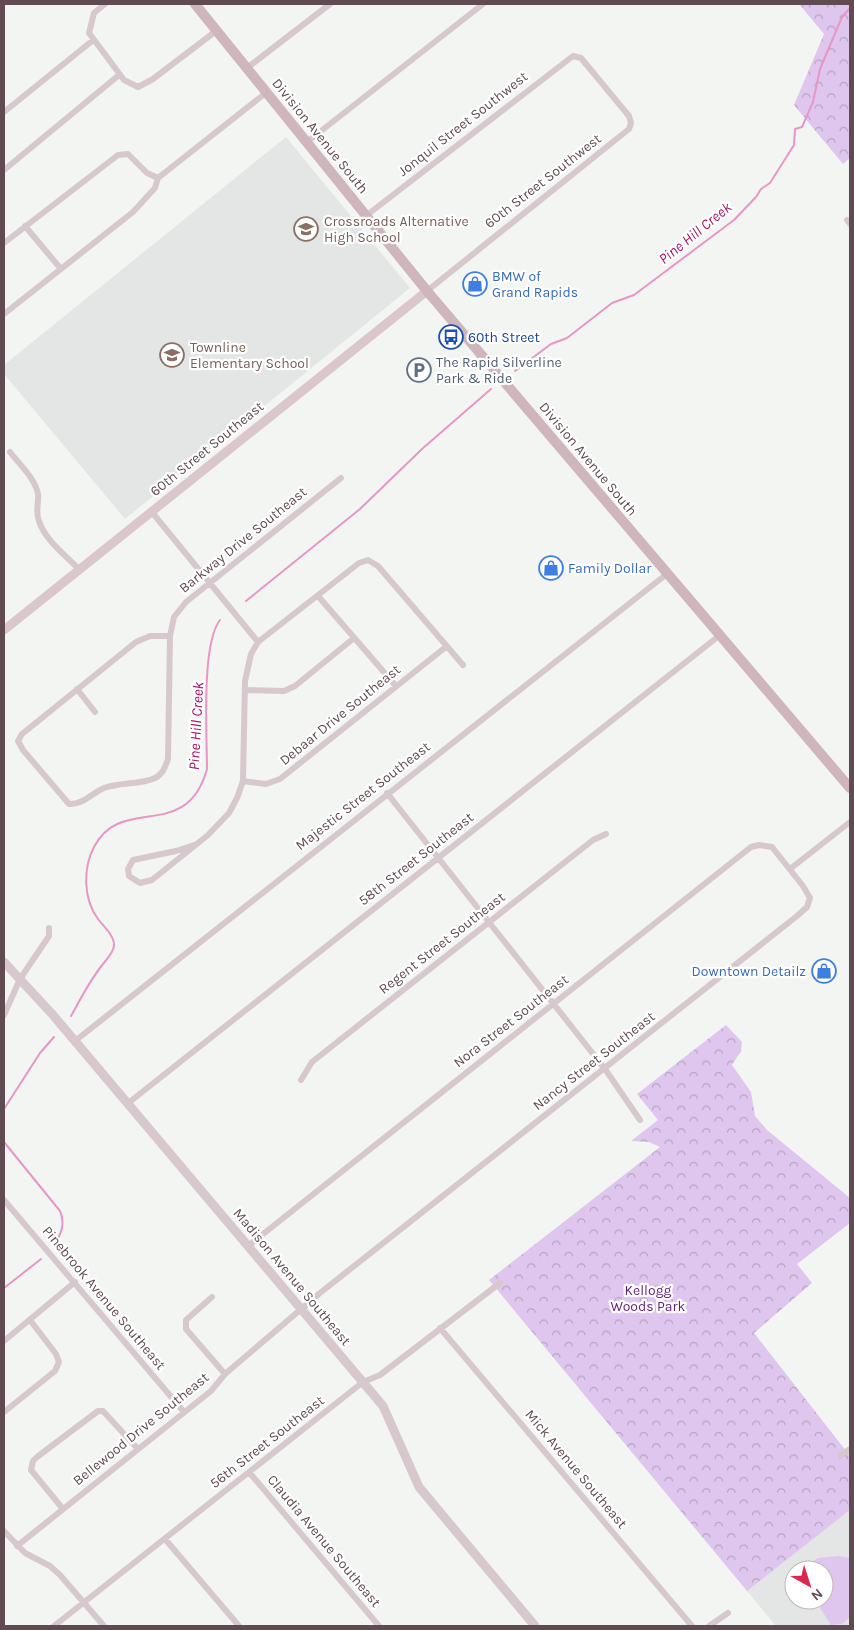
<svg xmlns="http://www.w3.org/2000/svg" width="854" height="1630" font-family="Karla,sans-serif">
	<defs>
		<pattern id="forest-crowns" width="20" height="18" patternUnits="userSpaceOnUse" patternTransform="scale(1.25)"><rect width="20" height="18" fill="#dec6ee"/><path d="M2 6a3 3 0 1 1 6 0M12 15a3 3 0 1 1 6 0" fill="none" stroke="#b7a3c3"/></pattern>
	</defs>
	<rect width="100%" height="100%" fill="#f3f5f3"/>
	<path fill="#e4e6e5" fill-rule="evenodd" d="M286 137 410 288 125 519 4 374V365Z
		M850 1510V1626H776L747 1591ZM794 1570H824V1600H794Z"/>
	<path fill="#dec6ee" d="M838 1556 850 1558V1617L842 1624 831 1625 815 1600H824V1570H798L818 1558Z"/>
	<path fill="url(#forest-crowns)" d="M799 4H850V158L843 164 794 105 824 34Z
		M726 1025 742 1042 741 1051 732 1065 751 1092 755 1116 767 1130 850 1198V1223L797 1264 812 1283 754 1333 850 1456V1510L747 1591 489 1280 660 1147 649 1142 631 1141 658 1120 637 1094Z"/>
	<g fill="none" stroke-linecap="round" stroke-linejoin="round">
		<path stroke="#e896c5" stroke-width="2" d="M515 371 551 344 567 338 612 303 634 295 734 220 756 197 761 189 770 183 794 145 795 129 802 127 813 102 820 69 842 17 850 8
			M246 601 360 509 422 449 491 389
			M71 1016C81 998 90 980 103 964 107 959 114 952 114 945 114 935 103 926 98 919 83 899 83 868 94 847 122 793 186 844 207 769 207 736 201 644 220 620
			M4 1109 40 1053 54 1037
			M4 1142 60 1211C65 1223 62 1231 56 1243
			M4 1288 41 1259"/>
		<path stroke="#d6c8cc" stroke-width="6" d="M105 4 94 13 89 33 124 80 138 87 153 79 216 31
			M247 68 330 4
			M4 112 92 41
			M307 142 483 4
			M4 170 119 75
			M367 215 573 56 581 58 629 116 631 123 629 129 427 291
			M847 220 850 224
			M25 226 61 269
			M4 243 118 155 128 154 147 173 158 178
			M4 314 133 212 155 188 158 178 267 92
			M10 452C19 464 35 478 38 494 39 503 35 512 39 521 45 540 65 555 79 569
			M151 511 258 642
			M318 596 396 686
			M170 636H150L136 642 22 734 18 741 23 750 69 804C83 805 92 793 104 788 120 782 140 785 155 778 163 774 165 767 168 759L170 636 174 617 186 602 341 478
			M77 689 95 712
			M246 690 284 691 295 686 354 638
			M243 781 266 784 280 779 447 646
			M387 793 605 1069 640 1120
			M197 844 176 851 133 860 128 869 129 876 140 883 152 880 208 835 229 813 237 798 243 781 245 681 251 654 258 642 359 563 368 560 378 566 463 665
			M790 869 850 822
			M4 1015 20 979 49 936V928
			M75 1041 668 573
			M301 1080 312 1062 593 840 606 834
			M127 1104 720 635
			M4 1200 184 1412
			M212 1297 186 1320V1329L225 1374
			M440 1328 692 1626
			M4 1341 75 1282
			M4 1412 55 1371 59 1362 56 1354 30 1320
			M841 1455 850 1449
			M249 1472 379 1626
			M63 1509 31 1470 33 1461 37 1457 98 1411H103L138 1449
			M4 1531 25 1553 50 1566 60 1575 104 1626
			M165 1539 239 1626
			M17 1546 211 1391 225 1374 320 1293 797 916 807 907 810 898 803 886 772 847 759 845 751 847 248 1246
			M54 1626 363 1382 380 1375 500 1283
			M709 1626 728 1613"/>
		<path stroke="#d6c8cc" stroke-width="9" d="M4 962 53 1015 383 1406 419 1487 535 1626"/>
		<path stroke="#d9c7cc" stroke-width="9" d="M4 630 427 291"/>
		<path stroke="#cfb5bc" stroke-width="10" d="M195 4 427 291 850 788"/>
	</g>
	<defs>
		<g id="school-ring" transform="scale(1.25)"><circle r="9.5" fill="#fff" stroke="#8d6e63" stroke-width="1.5"/><path d="M0-5L7-2L0 1L-7-2ZM-4 1L0 2.5L4 1V4Q0 6-4 4Z" fill="#8d6e63"/></g>
		<g id="shop-ring" transform="scale(1.25)"><circle r="9.5" fill="#fff" stroke="#3f7fe0" stroke-width="1.5"/><path d="M-5-2.5h2.3a2.7 3.5 0 0 1 5.4 0H5L5.5 6h-11ZM-1.5-2.5h3a1.5 2.3 0 0 0-3 0Z" fill="#3f7fe0"/></g>
		<g id="bus-ring" transform="scale(1.25)"><circle r="9.5" fill="#fff" stroke="#1a4fb4" stroke-width="1.5"/><path d="M-5-6H5V4H4V6H2V4H-2V6H-4V4H-5ZM-3.5-4V0h7V-4ZM-3.5 1.2v1.5H-2V1.2ZM2 1.2v1.5H3.5V1.2Z" fill="#1a4fb4"/></g>
		<g id="parking-ring" transform="scale(1.25)"><circle r="9.5" fill="#fff" stroke="#5c6f8a" stroke-width="1.5"/><path d="M-3.5-5.5H1a3.5 3.5 0 0 1 0 7H-1V5.5H-3.5ZM-1-3.4V-.6H.8a1.4 1.4 0 0 0 0-2.8Z" fill="#5c6f8a"/></g>
	</defs>
	<g fill-rule="evenodd">
		<use href="#school-ring" x="306" y="229"/>
		<use href="#shop-ring" x="475" y="284"/>
		<use href="#bus-ring" x="451" y="337"/>
		<use href="#school-ring" x="172" y="355"/>
		<use href="#parking-ring" x="419" y="370"/>
		<use href="#shop-ring" x="551" y="568"/>
		<use href="#shop-ring" x="824" y="971"/>
	</g>
	<g text-anchor="middle" dominant-baseline="central" stroke-width="4.5" stroke-linejoin="round" paint-order="stroke">
		<g font-size="14" fill="#5f4b51" stroke="#fff">
			<text transform="translate(463 124) rotate(-38)">Jonquil Street Southwest</text>
			<text transform="translate(320 136) rotate(51)">Division Avenue South</text>
			<text transform="translate(543 181) rotate(-38)">60th Street Southwest</text>
			<text transform="translate(207 449) rotate(-39)">60th Street Southeast</text>
			<text transform="translate(588 459) rotate(50)">Division Avenue South</text>
			<text transform="translate(243 540) rotate(-39)">Barkway Drive Southeast</text>
			<text transform="translate(340 715) rotate(-39)">Debaar Drive Southeast</text>
			<text transform="translate(363 796) rotate(-38)">Majestic Street Southeast</text>
			<text transform="translate(416 859) rotate(-38)">58th Street Southeast</text>
			<text transform="translate(442 943) rotate(-38)">Regent Street Southeast</text>
			<text transform="translate(511 1021) rotate(-38)">Nora Street Southeast</text>
			<text transform="translate(594 1061) rotate(-38)">Nancy Street Southeast</text>
			<text transform="translate(292 1277) rotate(50)">Madison Avenue Southeast</text>
			<text transform="translate(104 1298) rotate(50)">Pinebrook Avenue Southeast</text>
			<text transform="translate(141 1429) rotate(-39)">Bellewood Drive Southeast</text>
			<text transform="translate(267 1442) rotate(-38)">56th Street Southeast</text>
			<text transform="translate(576 1469) rotate(50)">Mick Avenue Southeast</text>
			<text transform="translate(324 1541) rotate(50)">Claudia Avenue Southeast</text>
		</g>
		<g font-size="14" fill="#785e54" stroke="#fff" text-anchor="start">
			<text x="324" y="221">Crossroads Alternative<tspan x="324" dy="16">High School</tspan></text>
			<text x="190" y="347">Townline<tspan x="190" dy="16">Elementary School</tspan></text>
		</g>
		<g font-size="14" fill="#366cbe" stroke="#fff" text-anchor="start">
			<text x="492" y="276">BMW of<tspan x="492" dy="16">Grand Rapids</tspan></text>
			<text x="568" y="568">Family Dollar</text>
			<text x="806" y="971" text-anchor="end">Downtown Detailz</text>
		</g>
		<g font-size="14" fill="#164399" stroke="#fff" text-anchor="start">
			<text x="468" y="337">60th Street</text>
		</g>
		<g font-size="14" fill="#4e5e75" stroke="#fff" text-anchor="start">
			<text x="436" y="362">The Rapid Silverline<tspan x="436" dy="16">Park &amp; Ride</tspan></text>
		</g>
		<g font-size="14" fill="#631e7e" stroke="#fff">
			<text x="648" y="1290">Kellogg<tspan x="648" dy="16">Woods Park</tspan></text>
		</g>
		<g font-size="15" font-style="italic" fill="#a71669" stroke="#fff">
			<text transform="translate(695 233) rotate(-39)">Pine Hill Creek</text>
			<text transform="translate(196 726) rotate(-87)">Pine Hill Creek</text>
		</g>
	</g>
	<rect width="854" height="1630" fill="none" stroke="#5f4b51" stroke-width="10"/>
	<g transform="translate(809 1585) rotate(141)"><circle r="24" fill="#ffffff" stroke="#bfb7b9"/>
	<path d="M0-4L9 19L0 12L-9 19Z" fill="#da284f"/>
	<text y="-8" font-size="14" font-weight="bold" text-anchor="middle" fill="#5f4b51">N</text>
	</g>
</svg>
